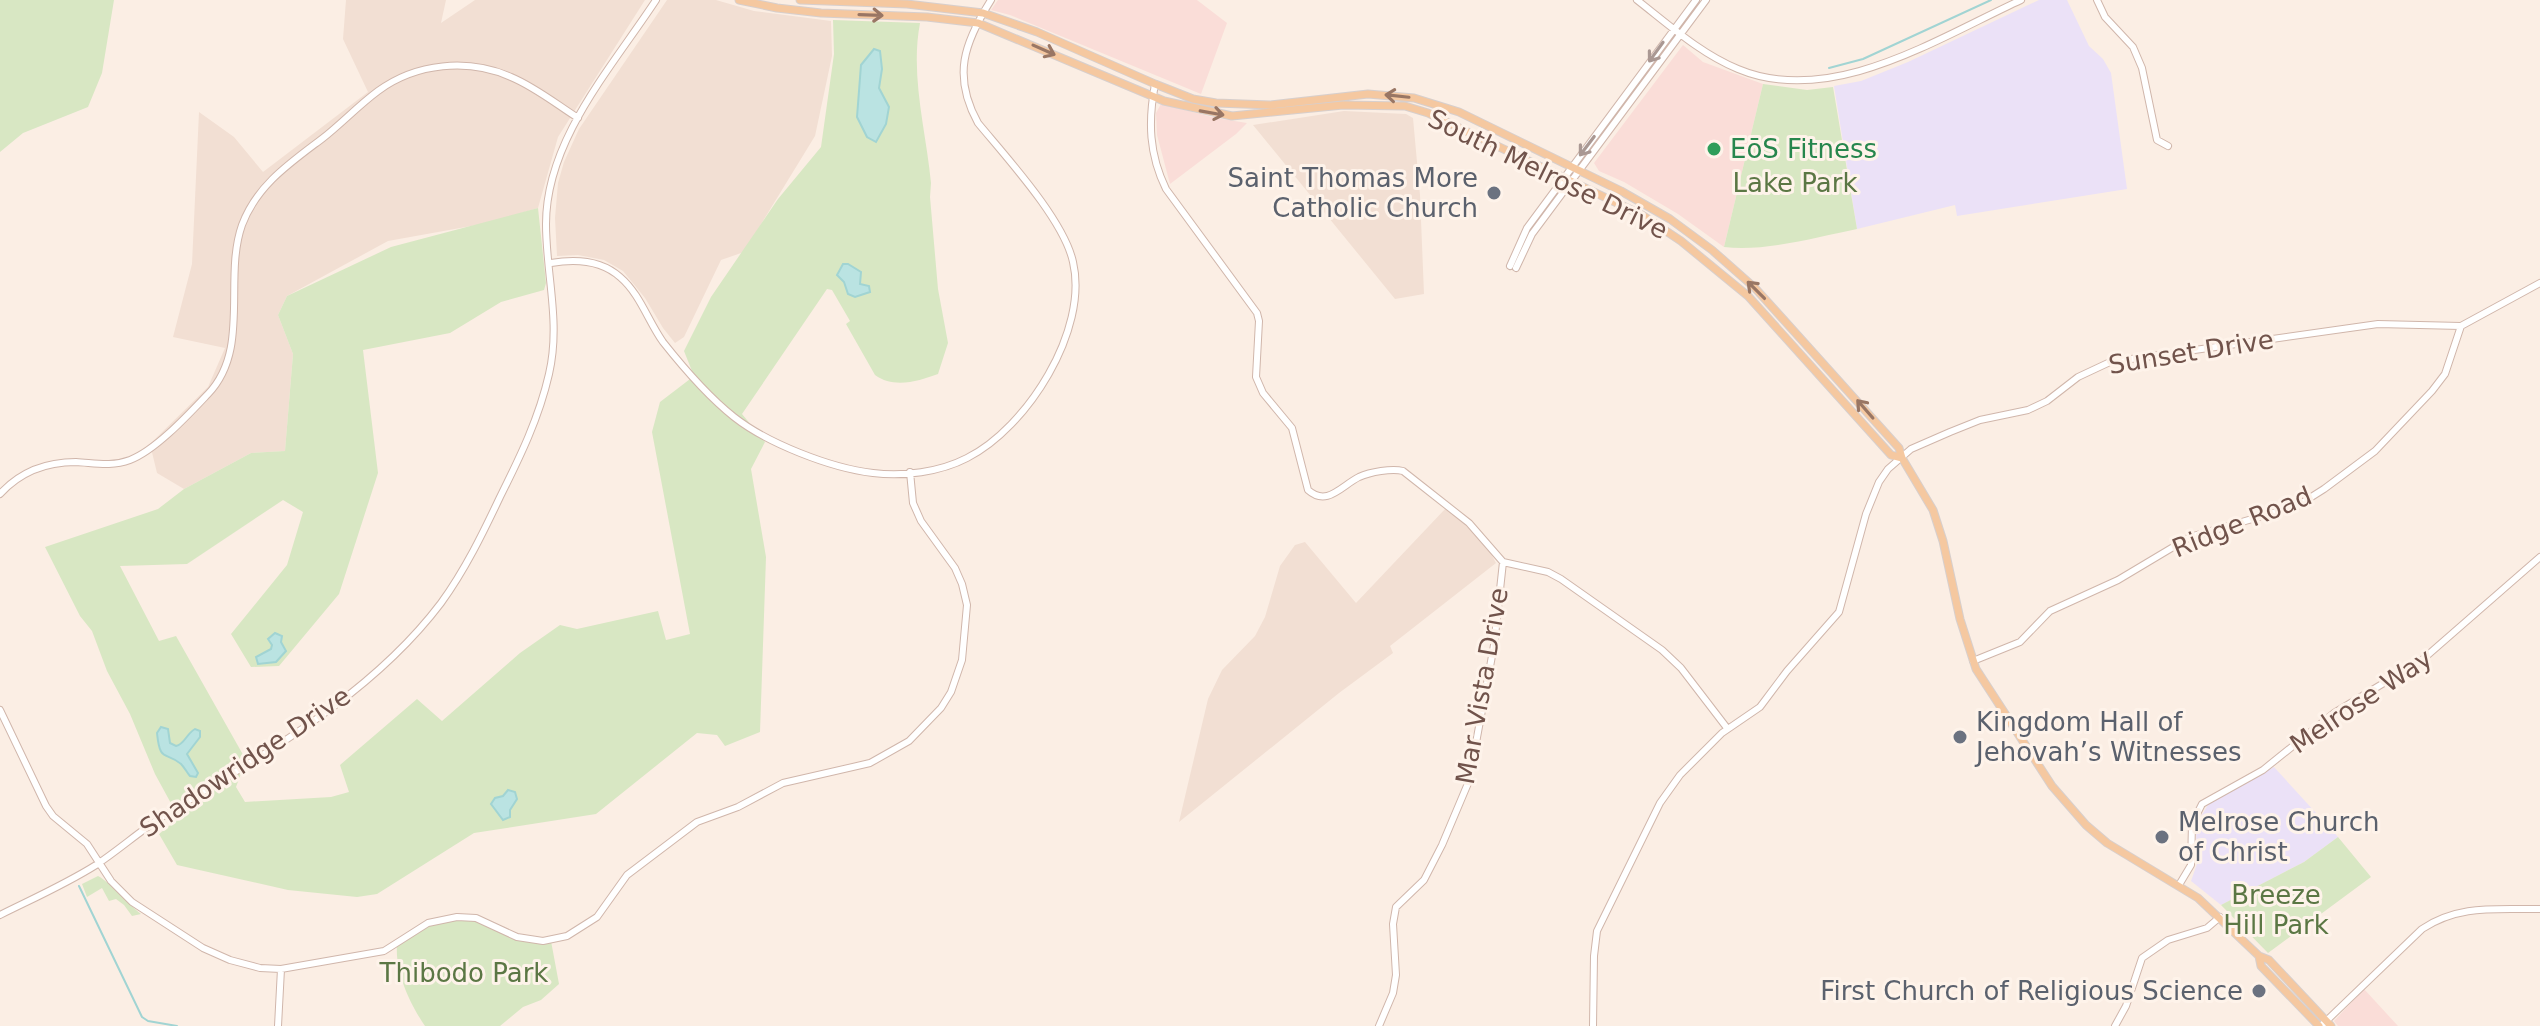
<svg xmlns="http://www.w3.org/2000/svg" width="2540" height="1026" font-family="'DejaVu Sans',sans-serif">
	<rect width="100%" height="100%" fill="#fbeee4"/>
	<path fill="#f2dfd3" d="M346 0H446L441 23 475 0H645L558 137 538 208 488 223 388 241 287 296 278 315 293 354 285 451 251 453 184 489 157 473 150 444 208 387 225 348 173 337 192 264 199 112 234 137 263 172 368 92 343 39Z
		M667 0H716L754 11 831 21 832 56 815 136 744 252 721 260 684 337 675 343 663 328 645 298 623 271 604 260 578 255 557 256 555 218 558 183 564 162 579 129Z
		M1344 111 1406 114 1413 118 1420 195 1424 294 1395 299 1253 125Z
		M1446 508 1475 534 1490 552 1496 563 1390 646 1393 653 1339 693 1179 822 1208 699 1222 670 1255 636 1265 617 1280 566 1295 545 1305 542 1356 603Z"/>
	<path fill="#faddd8" d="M998 0H1197L1227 23 1201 94 1010 15 991 10Z
		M1683 45 1703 62 1763 84 1724 247 1678 214 1624 182 1599 171 1594 163Z
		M1161 104 1216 118 1247 123 1236 134 1170 184 1157 135 1156 113Z
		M2364 989 2398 1026H2338L2334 1021Z"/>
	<path fill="#ebe1f7" d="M2039 0H2067L2089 46 2103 59 2111 73 2127 189 1957 216 1955 205 1857 229 1834 86 1861 81 1908 62Z
		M2274 767 2338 837 2304 862 2221 905 2191 881 2197 864 2196 825 2209 803Z"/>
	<path fill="#d8e7c3" d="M0 0H114L102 73 88 107 23 133 0 152Z
		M833 20 920 23C910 76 926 130 931 183L930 197 938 289 948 343 938 374C919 381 894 389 875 375L846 324 850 321 832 290 827 289 742 414 765 442 751 469 766 557 760 732 725 746 717 735 697 733 596 814 474 833 377 894 357 897 288 890 177 865 159 834 179 818 155 774 130 714 107 671 92 631 80 616 45 547 158 509 184 489 251 453 285 451 293 354 278 315 287 296 391 247 538 208 546 283 544 290 501 302 450 333 363 350 378 473 339 594 279 666 251 667 231 634 287 565 303 512 283 500 187 564 120 566 159 641 176 636 246 760 236 787 245 802 331 797 349 792 340 765 417 699 442 721 520 653 560 625 577 629 658 611 666 640 690 634 652 432 660 402 694 376 684 351 711 297 778 199 821 147 834 54Z
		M1763 84 1807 90 1833 87 1857 229C1817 237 1765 252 1724 247Z
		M2338 837 2371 877 2268 953 2221 905 2304 862Z
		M98 876C110 882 128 904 141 914L132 916 124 905 116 899 109 901 102 888 87 897 82 884Z
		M474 918 512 936 551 941 559 984 541 1000 523 1007 500 1026H425C410 1004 395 972 397 945L435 921Z"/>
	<path fill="#bae3e2" stroke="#a1d4d3" stroke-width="2" d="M874 49 880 51 882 69 879 88 889 107 886 124 876 142 867 137 857 117 861 65Z
		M843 264H848L861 272 860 284 869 286 870 292 855 297 848 294 844 282 837 275Z
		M275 633 282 636 281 642 286 651 276 662 258 664 256 657 271 649 272 645 268 639Z
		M161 727 168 729 170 743 176 746C185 744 186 734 195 729L200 731V737L187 754 198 773 196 777 190 776C187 773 185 768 181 764 165 751 160 763 157 733Z
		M508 790 515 792 517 799 510 810V817L503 820 491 804 495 798 503 796Z"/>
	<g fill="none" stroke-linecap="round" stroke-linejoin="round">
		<path stroke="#a1d4d3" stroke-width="2" d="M1829 68 1863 59 1991 0
			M79 886 142 1017 148 1021 177 1026"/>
		<g stroke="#d0b6ab" stroke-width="8">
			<path id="secondary" d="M1637 0C1669 25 1701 54 1738 69 1831 108 1938 38 2021 0
				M2097 0 2105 17 2133 47 2142 68 2157 140 2168 146
				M1155 84C1148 122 1149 154 1166 189L1257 313 1259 321 1256 377 1263 393 1292 428 1308 490C1327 507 1341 486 1359 477 1370 472 1392 468 1403 471L1469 523 1503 562 1548 572 1561 579 1662 650 1681 668 1727 728
				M551 263C574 259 601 260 620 277 640 294 648 321 663 342 682 366 710 398 734 417 767 443 830 468 873 473 903 477 940 472 967 458 1027 428 1089 330 1073 262 1064 220 1006 157 978 123 952 76 964 43 991 0
				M1510 266 1527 228 1696 0
				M1516 268 1532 234 1706 0
				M0 494C20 472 47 462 76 462 95 463 111 467 130 460 156 450 189 414 208 394 251 349 223 279 242 225 257 185 290 163 323 138 342 123 359 105 378 91 416 63 468 58 511 77 535 87 556 104 578 118
				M1973 661 2020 642 2050 611 2118 580 2190 537 2297 506 2324 489 2375 451 2432 391 2445 374 2461 326
				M0 710 46 806 53 816 87 844 111 881 132 902 203 948 230 960 260 968 281 969 384 951 428 923 457 917 476 918 517 937 543 941 567 936 597 917 627 875 697 822 738 807 783 783 870 763 909 741 941 708 951 692 962 660 967 605 962 584 955 568 921 521 913 503 910 472
				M2179 885 2191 865 2192 824 2202 804 2263 770 2334 713 2422 660 2540 557
				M0 915C32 899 66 884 96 865 120 849 141 830 165 815 263 754 370 697 441 603 465 570 483 533 500 497 520 457 539 418 549 374 561 322 546 275 546 224 546 140 612 67 656 0
				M278 1026 281 969
				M1379 1026 1393 993 1396 975 1393 924 1396 907 1424 880 1442 845 1469 781 1494 645 1503 562
				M1593 1026 1594 956 1597 931 1660 803 1680 775 1722 733 1760 707 1787 671 1839 612 1866 514 1879 482 1888 469 1911 449 1950 432 1980 420 2028 410 2047 401 2078 377 2110 362 2378 324 2461 326 2540 283
				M2115 1026 2126 1006 2142 958 2168 940 2207 928 2220 917
				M2321 1026 2422 929C2460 904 2496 910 2540 909"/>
		</g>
		<g stroke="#d7cfcd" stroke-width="9">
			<path id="primary" d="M739 0 777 8 821 13 927 17 978 23 1164 101 1232 116 1343 105 1405 106 1428 113 1642 215 1681 241 1748 296 1891 455 1902 458
				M800 0 907 4 983 13 1037 32 1155 84 1193 99 1216 103 1270 105 1368 94 1414 98 1459 112 1621 191 1670 219 1712 250 1755 288 1899 448 1902 458 1933 510 1943 541 1960 619 1976 669 2052 786 2086 825 2107 843 2198 898 2259 956 2269 960 2331 1026
				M2259 956 2261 966 2319 1026"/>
		</g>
		<use href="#secondary" stroke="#fff" stroke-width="6"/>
		<use href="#primary" stroke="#f5c8a0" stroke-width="7"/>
	</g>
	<defs><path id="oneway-shaft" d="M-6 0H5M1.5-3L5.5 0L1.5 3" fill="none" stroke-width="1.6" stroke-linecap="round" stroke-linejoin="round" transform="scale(2)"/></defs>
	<g stroke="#997664">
		<use href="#oneway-shaft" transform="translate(871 15) rotate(2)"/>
		<use href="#oneway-shaft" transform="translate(1044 50) rotate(24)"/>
		<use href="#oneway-shaft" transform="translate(1397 96) rotate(-174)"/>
		<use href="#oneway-shaft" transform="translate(1212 113) rotate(10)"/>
		<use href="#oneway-shaft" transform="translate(1756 290) rotate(-135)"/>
		<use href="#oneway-shaft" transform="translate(1865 409) rotate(-131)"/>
	</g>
	<g stroke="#aa9893">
		<use href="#oneway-shaft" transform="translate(1656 52) rotate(126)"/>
		<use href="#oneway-shaft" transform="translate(1587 146) rotate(127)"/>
	</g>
	<circle fill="#2e9e5b" stroke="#fef3ea" stroke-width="3" cx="1714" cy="149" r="8"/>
	<g fill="#6b7280" stroke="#fef3ea" stroke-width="3">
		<circle cx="1494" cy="193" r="8"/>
		<circle cx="1960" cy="737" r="8"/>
		<circle cx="2162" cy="837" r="8"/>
		<circle cx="2259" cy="991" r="8"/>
	</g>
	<g text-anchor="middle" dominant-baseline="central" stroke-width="6" stroke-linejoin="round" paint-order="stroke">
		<g font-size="26" fill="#27864d" stroke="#fef3ea" text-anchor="start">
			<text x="1730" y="149">EōS Fitness</text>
		</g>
		<g font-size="26" fill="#71534b" stroke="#fef3ea">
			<text transform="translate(1548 174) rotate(26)">South Melrose Drive</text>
			<text transform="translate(2191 352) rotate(-9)">Sunset Drive</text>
			<text transform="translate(2242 522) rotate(-22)">Ridge Road</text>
			<text transform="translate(1482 686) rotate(-80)">Mar Vista Drive</text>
			<text transform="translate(2361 701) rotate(-34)">Melrose Way</text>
			<text transform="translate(245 762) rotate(-34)">Shadowridge Drive</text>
		</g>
		<g font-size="26" fill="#5b616d" stroke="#fef3ea" text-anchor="end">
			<text x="1478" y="178">Saint Thomas More<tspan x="1478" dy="30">Catholic Church</tspan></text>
			<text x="1976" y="722" text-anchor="start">Kingdom Hall of<tspan x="1976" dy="30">Jehovah’s Witnesses</tspan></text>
			<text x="2178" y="822" text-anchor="start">Melrose Church<tspan x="2178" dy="30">of Christ</tspan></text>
			<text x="2243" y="991">First Church of Religious Science</text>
		</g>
		<g font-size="26" fill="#5b7744" stroke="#fef3ea">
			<text x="1795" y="183">Lake Park</text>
			<text x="2276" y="895">Breeze<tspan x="2276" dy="30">Hill Park</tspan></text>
			<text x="464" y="973">Thibodo Park</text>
		</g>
	</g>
</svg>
